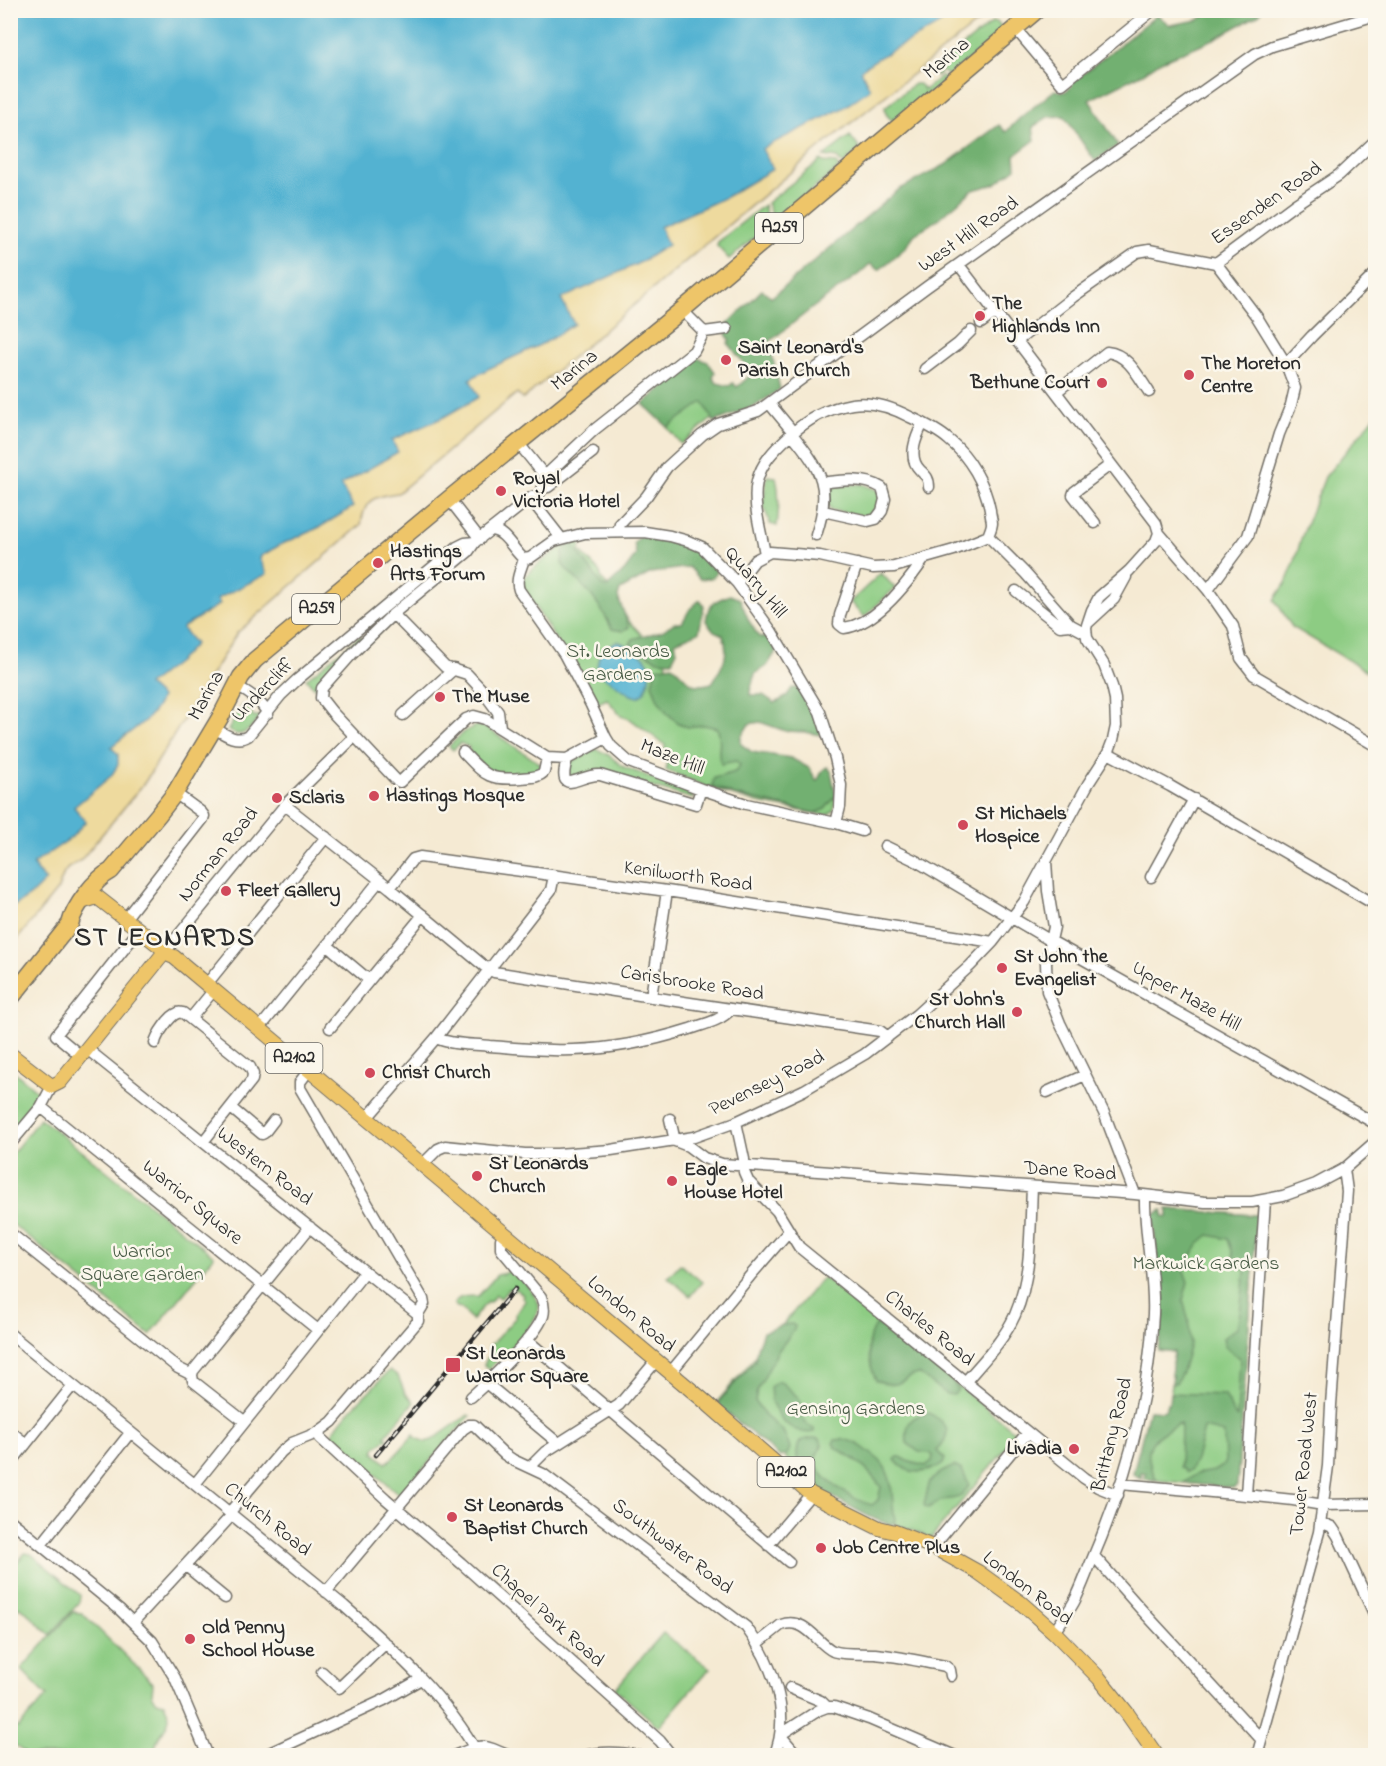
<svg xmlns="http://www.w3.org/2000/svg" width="1386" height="1766" font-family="'Indie Flower',sans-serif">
	<rect width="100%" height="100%" fill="#fbf7ec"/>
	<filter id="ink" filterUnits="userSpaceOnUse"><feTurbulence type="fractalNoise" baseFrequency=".0167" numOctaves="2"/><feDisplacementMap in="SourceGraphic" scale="12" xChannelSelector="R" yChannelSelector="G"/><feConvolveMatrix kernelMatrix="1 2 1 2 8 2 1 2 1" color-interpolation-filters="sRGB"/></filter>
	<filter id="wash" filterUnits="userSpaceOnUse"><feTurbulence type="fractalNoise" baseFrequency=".008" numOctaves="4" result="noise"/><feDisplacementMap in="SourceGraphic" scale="24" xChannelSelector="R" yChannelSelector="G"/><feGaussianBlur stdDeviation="1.35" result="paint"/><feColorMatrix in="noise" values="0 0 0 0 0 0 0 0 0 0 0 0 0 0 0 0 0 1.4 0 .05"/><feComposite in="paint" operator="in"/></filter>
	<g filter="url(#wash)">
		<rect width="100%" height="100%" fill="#f5ead3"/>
		<path fill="#8dcc83" stroke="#5c7c57" stroke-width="1.5" d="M993 22H997L1004 31 948 76 943 71 936 76 934 72 935 68Z
			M942 76 946 80 893 122 886 114 885 107 914 84H919L924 90Z
			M850 136 860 149 843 164 837 158 824 156Z
			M821 160 823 162 836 163 839 168 775 221 772 216 767 203Z
			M764 205 767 218 771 224 729 259 717 246 718 242Z
			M702 400 717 415 681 444 666 426Z
			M1375 416V676L1292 627 1275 600 1286 583 1295 561 1301 539 1325 477Z
			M767 476 776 477C780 495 779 508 777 526L770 524 763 504Z
			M862 484 880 491V506L871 517 831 510C826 501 825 496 829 486Z
			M582 539 580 551 600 572 602 580 608 586 628 620 641 634 666 652 667 671 697 696 727 743 836 795 834 810 829 814 823 815 758 803 712 789 666 770 667 766 664 755 665 745 630 719 621 716 607 699 596 704 524 589C523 586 522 583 523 580 526 572 564 544 572 541 574 540 579 539 582 539Z
			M881 573 895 588 864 617 850 602Z
			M360 636 362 639 315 688 306 679Z
			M243 705 251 711 253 716H261C252 727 243 741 228 730Z
			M476 726H482L488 729 538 762 541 765 540 769 536 773 495 774 470 757 469 747 460 743 453 750 449 746 464 732Z
			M596 749 607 754 624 767 685 791 691 794 694 799 598 772 569 780 567 764Z
			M11 1069 38 1092 39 1097 11 1132Z
			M40 1118 214 1256 150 1335 11 1223V1155Z
			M1168 1209 1252 1215H1257V1218L1237 1485 1234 1488 1144 1479 1146 1473 1141 1472V1478L1133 1474 1149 1410 1163 1411 1166 1409 1167 1404H1169L1173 1377 1171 1376 1174 1352 1158 1350 1163 1312 1153 1219 1155 1214 1163 1210V1216L1168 1217Z
			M680 1264 702 1282 690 1296 668 1277Z
			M512 1268C519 1277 534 1291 538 1302 546 1318 500 1357 489 1369L484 1365 489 1354V1347L516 1317 515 1315 525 1301 522 1297 523 1295 515 1288 513 1291 510 1288 501 1298 496 1295 489 1303 487 1302 472 1320 462 1309 455 1306 454 1304C459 1294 469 1297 478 1296L497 1275 506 1273Z
			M823 1277 1018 1434 931 1538 883 1519 808 1477 718 1401Z
			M390 1370 398 1376 405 1393 414 1402 385 1436 388 1438 375 1448 374 1453 386 1463C392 1460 409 1440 414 1434L415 1437 425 1442 432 1440 468 1415 470 1416 400 1495 331 1437C335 1422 377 1384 390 1370Z
			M25 1553 31 1554 80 1595 79 1603 50 1635 22 1608 19 1607 11 1615V1570Z
			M73 1612 82 1613 153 1683 152 1695 157 1701 164 1703C165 1707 169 1713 169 1717 168 1731 153 1737 155 1755H27L11 1742V1723L18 1728 47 1696 21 1669Z
			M663 1633 710 1668 659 1727 615 1689Z"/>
		<path fill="#72b071" stroke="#4e6e4e" stroke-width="1.5" d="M1210 11H1261L1260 14 1214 39 1161 61 1143 73 1089 100 1118 145 1095 161 1064 116 1048 117 1033 127 1035 140 1015 155 1016 168 995 184 973 190 938 219 914 235 905 248 879 270 870 264 859 274 811 309 769 342 780 389 755 406 714 422 703 402 668 427 643 404 697 358 708 362 715 372 713 378 717 383 729 386 733 383 737 387 752 374 728 343 730 340 726 334 727 325 762 290 772 297 898 190 945 165 999 125 1006 132 1021 117 1055 90 1064 92 1070 88 1074 81 1157 15 1170 25 1198 20Z
			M641 536 687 543 705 554 717 572 712 578 700 579 689 567 651 573 620 590 618 597 629 627 623 631 612 629C604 612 595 598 582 585 575 577 568 572 562 564L563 551 570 545 575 546C582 561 594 571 602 586L607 587 625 570 636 555 634 543Z
			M730 595 740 599 749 621 759 637 768 638 777 650 767 666 755 674 750 691V695H763L775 703 786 697 792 688H799L810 704 822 731 820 735 805 732 785 731 760 722 749 724 741 737V744L752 752 791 758 809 768 817 781 823 770 827 767 831 771 836 796 825 809 815 813 734 795 712 786 714 778 735 772 740 765 736 761 721 764C715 750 724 743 717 728L704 725 687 727 678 723 667 713 658 700 652 684 656 668 672 665C689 679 688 690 712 683 723 666 730 655 723 635L714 631 706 621C708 603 714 601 730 595Z
			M700 600 704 606 699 632 675 642 677 651 672 661 657 660 630 644 633 639 662 631 674 623H682L690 609Z
			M1168 1209 1252 1215H1257V1218L1237 1485 1234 1488 1184 1483 1196 1474 1214 1471 1225 1464 1224 1433 1204 1428 1196 1460 1191 1469 1187 1472 1180 1467 1181 1423C1151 1436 1139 1449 1157 1480L1144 1479 1146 1473 1141 1472V1478L1133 1473 1149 1410 1163 1411 1166 1409 1167 1404H1169L1170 1393 1225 1395 1233 1413 1237 1418 1240 1359 1225 1346 1223 1338 1237 1327 1240 1312 1245 1271 1235 1260 1228 1239 1209 1235C1194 1245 1195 1255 1183 1268L1188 1282 1183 1300 1189 1322 1190 1344 1182 1372 1176 1383H1172L1173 1377 1171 1376 1174 1352 1158 1350 1163 1312 1153 1219 1155 1214 1163 1210V1216L1168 1217Z
			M792 1324 795 1326 794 1330 778 1351 757 1391 755 1401 765 1416 783 1431 790 1448 787 1455 780 1457 719 1406 718 1402 755 1361 757 1348 763 1332 782 1325Z
			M876 1325 884 1327 904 1344 926 1357 948 1375 958 1389 954 1395 946 1394 919 1374C897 1378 904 1391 876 1380 869 1365 864 1338 876 1325Z
			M777 1382H781L799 1398 801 1415 808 1425 814 1429V1432C796 1436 777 1420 772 1402 770 1398 771 1392 770 1387Z
			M930 1413C949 1426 953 1432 937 1451L945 1459 943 1464C927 1473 908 1477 895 1460L897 1457H901L907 1461 925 1466 932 1461 933 1456 930 1453 919 1452 907 1443C905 1424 910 1415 930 1413Z
			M814 1438 820 1439 822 1445C820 1450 816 1454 816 1458 814 1478 856 1501 872 1505L878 1500 881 1487C867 1468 855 1459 835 1447L833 1443 835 1440C847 1438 856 1442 865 1449 870 1453 876 1457 880 1461 895 1477 891 1501 895 1520L893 1524C880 1526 818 1489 806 1479 799 1473 797 1464 797 1454 798 1439 801 1440 814 1438Z
			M954 1466 962 1470 969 1485C958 1504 958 1495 941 1501 937 1502 932 1506 928 1508L925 1507 924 1504 930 1481 942 1472Z"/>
		<path fill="#eeda9e" stroke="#8c8264" stroke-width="1.5" d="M859 11H992L817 150 523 399 517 393 398 493C374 497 364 498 361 525L237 633 145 782 81 860 68 868 64 873 58 889 11 947V805L72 712Z"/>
		<path fill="#53b2d1" stroke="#3f6e7e" stroke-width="1.5" d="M11 10H958V11C929 36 891 46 861 70L870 89 843 108 763 148 762 149 773 169 726 197 660 227 668 245 639 263 561 299 574 324 546 342 488 369 470 379 479 397 444 417 392 440 398 452 341 485 353 507 320 527 280 545 261 556 260 559 267 574 217 599 220 604 182 628 195 644 179 661 148 685 161 697C154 720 128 732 111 747L118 754V765L111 776 74 807 86 821 71 838 33 864 36 868 35 869 46 880 30 896 11 908Z
			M618 641C638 652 656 657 648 683 646 690 644 695 637 697L631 695 597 672C597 654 601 648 618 641Z"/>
	</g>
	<g filter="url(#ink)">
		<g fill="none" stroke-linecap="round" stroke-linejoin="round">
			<g stroke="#726e66" stroke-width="13">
				<path id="minor" d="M1015 28 1062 84 1153 10
					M959 265 1156 523 1159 533 1208 590 1233 626 1241 658 1254 675 1376 746
					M682 310 704 332 727 329
					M981 323 995 313
					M1017 341 1073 297 1137 252 1149 250 1216 263 1294 205 1339 175 1376 140
					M1286 364 1312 336 1376 273
					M925 369 958 344 971 331
					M1056 392 1107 352C1128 354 1138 376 1149 392
					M769 403 793 432
					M923 423C916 437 907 457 920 470 926 476 929 478 929 487
					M792 434C822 471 832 487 816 535
					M519 444 545 476
					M822 483C841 480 865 477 882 488L885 499 882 511 876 519 868 521 823 511
					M544 486 545 476 594 430 694 351 704 332
					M538 496 532 497 475 542 468 552 393 614 352 654 322 688 321 698 332 712 397 781 400 782 466 719 474 716 485 719 547 758 567 759 606 738
					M449 499 480 539
					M1095 523 1073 495 1074 492 1110 465
					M491 530C506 531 513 551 524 559
					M618 532 620 524 646 497 667 467 702 435 718 424 758 411 928 286 1255 54 1272 46 1376 15
					M988 536 1025 573 1071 625 1086 633
					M561 538 536 506 538 496 544 486 548 487 593 452
					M524 559 530 558 554 541 585 533 645 532 670 536 688 541 702 547 737 583 750 601 772 632 820 712 835 758 841 785 840 807 836 823
					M524 559C521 570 515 579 519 590L564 654 591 705 606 738 611 746 629 762 701 789 746 804 836 823 862 831
					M857 564 840 615 839 624 844 628C876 624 907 584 924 559
					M737 583 755 560 770 552 820 556 873 568 894 567 954 550 988 536C989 533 992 527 992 523 992 519 990 514 990 510 985 484 970 457 949 440 938 430 923 423 910 417 893 408 872 401 852 404 828 408 806 420 788 437 774 450 762 462 757 481 752 504 761 531 765 554
					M1208 590 1248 536 1279 434 1291 405 1295 388 1286 364 1257 317 1216 263
					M1016 591 1060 626 1071 625
					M393 614 445 667 467 674 481 689 498 712 500 727
					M1089 622 1114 599 1126 577
					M236 686C250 693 259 700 268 713
					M403 715 454 669
					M214 728C224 734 236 743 248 736L281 695 298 679 457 547 465 543 475 542
					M463 752C485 775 488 781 521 778 530 777 538 778 544 772L547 758
					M1108 753 1170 786 1376 905
					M567 759C556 800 581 773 600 775L696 804 701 789
					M285 805 390 888 484 966 494 972 690 1003 880 1031 888 1037
					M885 846 916 861 1051 941 1376 1124
					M1046 861 1048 891 1054 927 1046 963 1047 991 1060 1023 1104 1113 1135 1194
					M1151 877 1194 799
					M390 888 413 859 420 857 667 891 993 942
					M125 919 203 819 204 816 201 812 175 793
					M327 945 369 980
					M164 953 285 805 354 737
					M206 985 326 837
					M651 997 667 891
					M191 1018 213 991
					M330 1028 423 915
					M259 1029 380 880
					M436 1038C452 1045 472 1044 490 1046 517 1048 545 1051 573 1050 613 1049 652 1041 690 1029 704 1024 721 1021 731 1009
					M155 1043C156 1036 170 1015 178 1013 179 1012 181 1013 183 1013L250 1067 253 1074 252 1080 203 1142
					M87 1049 418 1314
					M81 1056 56 1035 139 930
					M1047 1092 1085 1075
					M41 1107 318 1330
					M231 1108 262 1134 264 1133 274 1120
					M367 1118 436 1038 551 890 554 876
					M670 1119 675 1141 688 1146 704 1158 722 1164 1135 1194 1205 1202H1252L1283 1196 1316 1184 1344 1169 1376 1141
					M736 1122 744 1159V1172L748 1181 777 1211 799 1247 1084 1478 1098 1487 1118 1495
					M10 1144 41 1107 52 1086
					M422 1165 438 1149 445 1146 525 1154H557L611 1150 694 1137 736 1122 804 1090 865 1054 916 1015 970 966 993 942 1024 902 1088 784 1108 753 1113 740 1116 726 1115 699 1112 686 1104 665 1087 638 1086 628 1092 610 1099 597 1129 571 1156 541 1159 533
					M10 1233 178 1368 192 1375 193 1381 244 1421
					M10 1334 344 1606C394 1650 447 1697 479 1756
					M527 1340 789 1562
					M670 1373 750 1276 789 1231
					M192 1375 193 1371 310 1227
					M966 1381C983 1361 1004 1340 1015 1315 1032 1276 1030 1229 1032 1187
					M486 1383 558 1443
					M471 1397C489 1381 535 1338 543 1316 545 1309 544 1304 541 1297L501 1249V1239L505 1233
					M10 1431 26 1444
					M317 1433 320 1438 386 1499 461 1563 660 1741 672 1756
					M10 1464 73 1385
					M530 1467 545 1452 619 1405 656 1361
					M195 1484 365 1272
					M1120 1484 1246 1495 1293 1500 1323 1505 1376 1504
					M1246 1495 1265 1200
					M229 1513 281 1452 292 1443 317 1433 332 1422 418 1321V1314L424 1304 423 1299 300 1088V1082L309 1070
					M10 1520 119 1609 152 1641 175 1678 208 1756
					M1320 1522 1332 1527 1338 1536 1376 1618
					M41 1545 130 1433
					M768 1545 811 1494
					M933 1547 1027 1433
					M1094 1556 1140 1608 1261 1739
					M186 1566 225 1598
					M326 1592 463 1429 469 1425H474L504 1454 513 1460 543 1474 746 1627C771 1661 793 1713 774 1756
					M133 1622 232 1515
					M1054 1632C1060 1623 1068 1613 1074 1602 1081 1589 1086 1574 1092 1560 1125 1483 1149 1399 1153 1314 1155 1275 1144 1235 1145 1196
					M757 1644 781 1625C806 1616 817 1644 833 1651 843 1655 863 1653 875 1654 899 1656 922 1662 945 1666L950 1670 951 1676
					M322 1672 339 1688 386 1643
					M790 1688 821 1701 827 1707H834L869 1719 955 1756
					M780 1735 819 1710 827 1707
					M780 1735 798 1756
					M263 1756 384 1700 421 1679
					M454 1756C483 1744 480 1743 509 1756
					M584 1756C603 1751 620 1752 639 1756
					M1257 1756 1319 1532 1328 1466 1331 1405 1347 1191 1344 1169"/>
			</g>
			<g stroke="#726e66" stroke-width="16">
				<path id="major" d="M81 902 97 897 161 947 164 953 174 957 702 1399 811 1494 879 1528 895 1532 933 1547 978 1572 1021 1603 1054 1632 1099 1678 1127 1713 1157 1756
					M10 1054 49 1084 52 1086 60 1082 164 953"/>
			</g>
			<g stroke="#726e66" stroke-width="19">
				<path id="highway" d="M10 999 70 924C74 907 95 879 111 871L158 815 175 793 221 716 241 677 255 660 449 499 682 310 1037 10"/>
			</g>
			<use href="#minor" stroke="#fff" stroke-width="10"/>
			<use href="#major" stroke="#eec569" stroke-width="14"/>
			<use href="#highway" stroke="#eec569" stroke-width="16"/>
			<g stroke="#2b2b2b" stroke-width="4.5">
				<path id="rail" d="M376 1455 515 1289"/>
			</g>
			<use href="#rail" stroke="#fbf7ec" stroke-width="2" stroke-dasharray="7" stroke-linecap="butt"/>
		</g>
	</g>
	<g fill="#d1495b" stroke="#fbf7ec" stroke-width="2">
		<circle cx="980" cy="316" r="6"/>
		<circle cx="726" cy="360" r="6"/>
		<circle cx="1189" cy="375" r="6"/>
		<circle cx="1102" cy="383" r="6"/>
		<circle cx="501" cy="491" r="6"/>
		<circle cx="378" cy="563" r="6"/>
		<circle cx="440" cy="697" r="6"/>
		<circle cx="374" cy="796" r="6"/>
		<circle cx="277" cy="798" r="6"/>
		<circle cx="963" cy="825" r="6"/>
		<circle cx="226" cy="891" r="6"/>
		<circle cx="1002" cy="968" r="6"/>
		<circle cx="1017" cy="1012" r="6"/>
		<circle cx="370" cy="1073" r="6"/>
		<circle cx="477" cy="1176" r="6"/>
		<circle cx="672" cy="1181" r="6"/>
		<rect x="445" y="1357" width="16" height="16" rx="3"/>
		<circle cx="1074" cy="1449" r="6"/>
		<circle cx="452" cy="1517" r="6"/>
		<circle cx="821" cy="1548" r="6"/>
		<circle cx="190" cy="1639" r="6"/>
	</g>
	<g text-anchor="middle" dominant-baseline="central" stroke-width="5" stroke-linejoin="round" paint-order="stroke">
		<g fill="#fbf7ec" stroke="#696865" stroke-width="1.5">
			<rect x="755" y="213" width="48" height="30" rx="4.5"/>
			<rect x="292" y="594" width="48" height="30" rx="4.5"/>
			<rect x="265.5" y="1043" width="57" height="30" rx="4.5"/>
			<rect x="757.5" y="1457" width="57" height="30" rx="4.5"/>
		</g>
		<g font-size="18" font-weight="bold" fill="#2b2b2b">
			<text x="779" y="228">A259</text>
			<text x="316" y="609">A259</text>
			<text x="294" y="1058">A2102</text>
			<text x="786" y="1472">A2102</text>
		</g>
		<g font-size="20" fill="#2b2b2b" stroke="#fbf7ec">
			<text transform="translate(947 59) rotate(-40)">Marina</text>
			<text transform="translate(1267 204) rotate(-35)">Essenden Road</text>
			<text transform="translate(969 235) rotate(-35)">West Hill Road</text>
			<text transform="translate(575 371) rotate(-39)">Marina</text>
			<text transform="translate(755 583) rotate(51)">Quarry Hill</text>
			<text transform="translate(263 691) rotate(-46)">Undercliff</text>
			<text transform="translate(207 696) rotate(-61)">Marina</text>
			<text transform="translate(672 758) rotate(22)">Maze Hill</text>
			<text transform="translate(219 855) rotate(-51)">Norman Road</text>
			<text transform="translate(688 877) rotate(8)">Kenilworth Road</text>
			<text transform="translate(692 984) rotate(9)">Carisbrooke Road</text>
			<text transform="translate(1186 997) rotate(30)">Upper Maze Hill</text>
			<text transform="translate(767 1084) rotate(-26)">Pevensey Road</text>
			<text transform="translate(264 1167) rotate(38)">Western Road</text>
			<text transform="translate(1070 1172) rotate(4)">Dane Road</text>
			<text transform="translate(192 1203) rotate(39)">Warrior Square</text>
			<text transform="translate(631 1315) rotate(40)">London Road</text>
			<text transform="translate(929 1329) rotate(39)">Charles Road</text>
			<text transform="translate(1113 1435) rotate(-76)">Brittany Road</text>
			<text transform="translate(1305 1464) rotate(-84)">Tower Road West</text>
			<text transform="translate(267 1520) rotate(39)">Church Road</text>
			<text transform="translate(672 1547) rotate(37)">Southwater Road</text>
			<text transform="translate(1027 1589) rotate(38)">London Road</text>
			<text transform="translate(547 1616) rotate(42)">Chapel Park Road</text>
		</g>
		<g font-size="20" font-weight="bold" fill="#2b2b2b" stroke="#fbf7ec" text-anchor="start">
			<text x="992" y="304">The<tspan x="992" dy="23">Highlands Inn</tspan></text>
			<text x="738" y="348">Saint Leonard's<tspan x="738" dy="23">Parish Church</tspan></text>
			<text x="1201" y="364">The Moreton<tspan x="1201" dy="23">Centre</tspan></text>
			<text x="1090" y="383" text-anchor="end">Bethune Court</text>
			<text x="513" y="479">Royal<tspan x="513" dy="23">Victoria Hotel</tspan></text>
			<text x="390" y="552">Hastings<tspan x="390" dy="23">Arts Forum</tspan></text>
			<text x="452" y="697">The Muse</text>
			<text x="386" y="796">Hastings Mosque</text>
			<text x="289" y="798">Sclaris</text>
			<text x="975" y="814">St Michaels<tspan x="975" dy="23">Hospice</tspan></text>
			<text x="238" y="891">Fleet Gallery</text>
			<text x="1014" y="957">St John the<tspan x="1014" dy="23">Evangelist</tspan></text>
			<text x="1005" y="1000" text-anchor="end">St John's<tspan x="1005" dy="23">Church Hall</tspan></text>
			<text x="382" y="1073">Christ Church</text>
			<text x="489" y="1164">St Leonards<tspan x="489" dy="23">Church</tspan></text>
			<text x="684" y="1170">Eagle<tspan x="684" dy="23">House Hotel</tspan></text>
			<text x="466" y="1354">St Leonards<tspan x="466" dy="23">Warrior Square</tspan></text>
			<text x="1062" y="1449" text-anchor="end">Livadia</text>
			<text x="464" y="1506">St Leonards<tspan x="464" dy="23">Baptist Church</tspan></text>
			<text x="833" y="1548">Job Centre Plus</text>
			<text x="202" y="1628">Old Penny<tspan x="202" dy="23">School House</tspan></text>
		</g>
		<g font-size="20" fill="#485b45" stroke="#fbf7ec">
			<text x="618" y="652">St. Leonards<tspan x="618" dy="23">Gardens</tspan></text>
			<text x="142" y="1252">Warrior<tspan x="142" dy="23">Square Garden</tspan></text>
			<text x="1206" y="1264">Markwick Gardens</text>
			<text x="856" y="1409">Gensing Gardens</text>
		</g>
		<g font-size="26" font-weight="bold" letter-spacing="1.5" fill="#2b2b2b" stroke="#fbf7ec">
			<text x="165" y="939">ST LEONARDS</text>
		</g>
	</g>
	<rect width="1386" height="1766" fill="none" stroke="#fbf7ec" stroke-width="36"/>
</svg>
